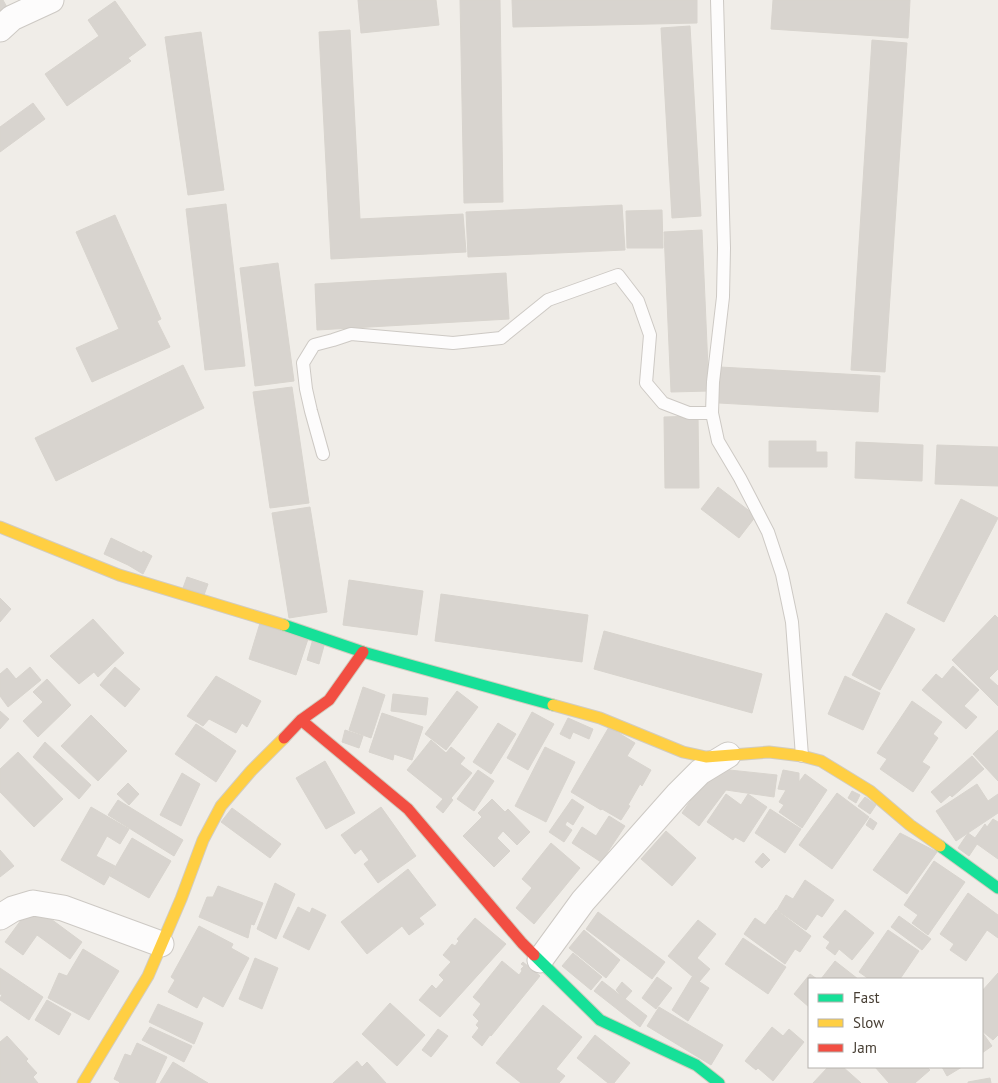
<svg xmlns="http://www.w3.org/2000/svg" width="998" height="1083" font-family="'PT Sans',sans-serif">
	<rect width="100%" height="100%" fill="#f0ede8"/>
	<path fill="#d8d4cf" stroke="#d8d4ce" d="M0 0H3L8 9 0 14Z
		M358 0H436L439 25 361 33Z
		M460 0H500L503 202 464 203Z
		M512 0H697V23L513 27Z
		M773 0H910L908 38 771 29Z
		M115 1 146 45 128 58 131 61 67 106 45 74 99 36 88 20Z
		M690 26 701 216 672 218 661 28Z
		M350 30 360 219 463 214 466 252 331 259 319 32Z
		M201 32 224 190 188 195 165 37Z
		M872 40 907 43 885 372 851 370Z
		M33 103 45 119 0 152V127Z
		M226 204 245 366 205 370 186 209Z
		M622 205 625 250 468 257 466 212Z
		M662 210 663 248H627L626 211Z
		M115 215 161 319 157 321 170 347 92 382 76 348 119 329 76 232Z
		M702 230 709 391 671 392 664 232Z
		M278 263 294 381 255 386 240 268Z
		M506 273 509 319 317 330 315 284Z
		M183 365 204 408 56 481 35 438Z
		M720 367 880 376 878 412 719 403Z
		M292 387 309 503 270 508 253 392Z
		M698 416 699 488H665L664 417Z
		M769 441H816V452H827V467H769Z
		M856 442 923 445 922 481 855 478Z
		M937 445 998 447V486L935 484Z
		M718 487 756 516 739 538 701 509Z
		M961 499 998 518 944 622 907 603Z
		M310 507 327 612 289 618 272 513Z
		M111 538 142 553 143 551 152 556 143 574 128 565 104 554Z
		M187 577 208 584 204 595 183 588Z
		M349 580 423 591 417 635 343 625Z
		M441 594 588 615 582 662 435 641Z
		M0 598 11 609 0 622Z
		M886 613 915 629 880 690 852 675Z
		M995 615 998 618V669L989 678 998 686V706L952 660Z
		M93 619 124 653 98 677 94 672 79 684 50 656Z
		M260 623 308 639 296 675 249 659Z
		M604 631 762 674 752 713 594 669Z
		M313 639 325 642 319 664 307 660Z
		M953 666 979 690 964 706 977 717 966 729 922 690 936 674 942 679Z
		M30 667 41 680 8 707 0 696V674L7 668 16 679Z
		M115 667 140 689 125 707 100 685Z
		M216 676 261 701 247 727 242 723 236 733 209 719 203 726 187 716Z
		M845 676 880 693 863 730 828 714Z
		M47 679 71 705 38 737 23 721 43 702 33 692Z
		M363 687 385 695 371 738 349 730Z
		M457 691 478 707 446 750 425 734Z
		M393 694 428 698 426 715 391 711Z
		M912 701 942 722 933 734 938 738 922 762 930 767 913 792 880 769 887 759 877 753Z
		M0 711 9 719 0 729Z
		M532 712 554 724 528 770 507 758Z
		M382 713 423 727 412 760 394 754 393 760 369 752Z
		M91 715 127 751 98 781 61 746Z
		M568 718 593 729 589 739 573 732 570 739 560 734Z
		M498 723 516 734 491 774 473 762Z
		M196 724 236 751 216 782 175 754Z
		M609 727 635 743 627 756 651 770 642 786 640 784 628 805 630 806 621 820 602 809 601 810 571 792Z
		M345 730 363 736 359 748 342 742Z
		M998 730V781L973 754Z
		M431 740 446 753 451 747 465 758 460 764 472 773 451 798 453 800 443 813 436 807 443 799 407 770Z
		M45 742 91 785 79 799 33 757Z
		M545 747 575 762 546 822 515 806Z
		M18 752 63 799 34 827 0 792V769Z
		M972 756 984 769 952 797 950 795 941 803 931 792Z
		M325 761 355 813 326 829 296 778Z
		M720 769 777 775 774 797 726 790 699 826 682 813 710 772Z
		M478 770 494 781 474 811 457 799Z
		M783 770 799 773V782L805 774 827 790 802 828 779 812 784 805 779 802 786 790 778 789Z
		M182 773 200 784 181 826 160 815Z
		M128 783 139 794 129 805 117 794Z
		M977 784 988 801 998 794V813L956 841 936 811Z
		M852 791 860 795 856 803 848 798Z
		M837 793 869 817 832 869 799 845Z
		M726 794 741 805 748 794 767 807 744 842 735 837 733 840 707 822Z
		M865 797 876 805 870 814 858 806Z
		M492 799 505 812 508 809 530 832 517 845 503 831 497 838 510 851 494 867 463 836 482 817 478 813Z
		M572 799 584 807 573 825 567 821 565 825 572 830 564 842 549 832Z
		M118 800 183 840 174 856 108 815Z
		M91 807 129 829 120 844 107 836 96 856 115 866 104 885 61 860Z
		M381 807 416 856 378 883 364 864 369 860 361 849 355 854 341 835Z
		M232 808 281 844 270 858 221 822Z
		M770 809 801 829 785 853 755 833Z
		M609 816 625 826 601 862 572 843 582 827 596 836Z
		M870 818 877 823 873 830 866 825Z
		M993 819 998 822V859L977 844 969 856 958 848 968 833 975 838 985 824 987 827Z
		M666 831 696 858 672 886 641 859Z
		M900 833 937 852 907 894 873 870Z
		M132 838 171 861 149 898 110 876Z
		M551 843 580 868 534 924 516 908 532 888 522 879Z
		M0 850 14 866 0 877Z
		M763 853 770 860 762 868 755 862Z
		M934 861 965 882 928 935 912 923 918 915 904 905Z
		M408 869 436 905 419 918 424 924 409 935 402 926 367 954 341 922Z
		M805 880 834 900 822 917 817 914 806 930 777 910 786 895 793 899Z
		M275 883 295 894 276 939 257 929Z
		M218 886 263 903 254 925 251 924 248 938 199 917 207 897H213Z
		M968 893 998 915V938L987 930 966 961 950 950 954 944 940 934Z
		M32 905 82 942 70 959 37 935 23 955 5 942Z
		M298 907 310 913 312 908 326 915 309 950 283 937Z
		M776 910 811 936 800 952 795 949 785 964 744 934 755 918 765 925Z
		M845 910 874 933 852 960 839 949 835 955 826 948 830 942 823 937Z
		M598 912 665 962 652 979 586 929Z
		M899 916 931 939 922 950 891 927Z
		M475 918 506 944 440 1017 419 1000 432 985 436 989 444 980 439 975 451 962 443 955 452 944 455 946 459 941 457 939Z
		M698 920 716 934 697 958 710 969 699 982 668 956Z
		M199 926 233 944 231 948 249 958 223 1007 203 996 197 1008 168 992 175 980 171 977Z
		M584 930 620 960 606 978 569 948Z
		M888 930 919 951 900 979H869L859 972Z
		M743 938 786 967 768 994 725 964Z
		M83 949 119 971 89 1020 48 998 59 973 67 976Z
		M573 953 602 977 591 990 562 966Z
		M255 958 278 968 262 1009 239 999Z
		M502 961 519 975 522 971 521 969 524 966 521 964 523 962 540 976 491 1036 490 1035 482 1046 472 1037 479 1028 476 1025 479 1021 473 1015 481 1004 473 997Z
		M835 961 858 979H821Z
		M0 968 43 997 29 1020 0 1000V998L2 995 0 994Z
		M998 973V1035L993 1040 982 1031V991Z
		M810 974 817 979H809V1007L794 994Z
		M657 977 672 988 656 1009 642 998Z
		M692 977 709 988 688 1021 672 1010Z
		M602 981 647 1016 640 1027 594 991Z
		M622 982 632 991 625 999 616 990Z
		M47 1000 71 1014 59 1035 35 1020Z
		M390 1003 425 1035 397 1066 362 1034Z
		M158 1004 203 1023 194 1044 149 1022Z
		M543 1005 582 1037 556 1069 565 1076 559 1083H521L496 1063Z
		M659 1007 723 1045 711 1065 647 1026Z
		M150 1027 192 1046 184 1062 142 1040Z
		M772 1027 783 1036 789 1029 804 1042 773 1081 758 1068 756 1070 745 1061Z
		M438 1029 448 1036 431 1057 422 1050Z
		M982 1032 992 1046 982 1053Z
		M595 1035 630 1063 614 1083H608L577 1058Z
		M7 1036 28 1059 26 1061 37 1073 33 1077 38 1083H0V1042Z
		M137 1043 167 1057 155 1083H119L120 1082 114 1079 125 1054 131 1056Z
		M357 1061 362 1067 367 1062 386 1083H333Z
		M173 1062 208 1083H160Z
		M828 1067H843L861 1083H813Z
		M875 1067H927L930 1070 915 1083H889Z
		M942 1067H962L947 1076Z
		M990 1078 991 1083H968V1082Z"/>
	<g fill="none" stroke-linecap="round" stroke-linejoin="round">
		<g stroke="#cdc9c4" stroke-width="14">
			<path id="lane" d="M717 0 724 248 723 297 713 382 712 413 718 441 740 478 768 532 782 574 792 622 802 756
				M323 454 311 411 306 389 303 363 314 345 333 340 351 334 453 343 501 338 548 300 618 275 638 301 650 335 646 383 663 403 689 413H712"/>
		</g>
		<g stroke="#cdc9c4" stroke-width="27">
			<path id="street" d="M0 29 12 18 51 0
				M0 917 13 909 33 903 63 908 161 944
				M540 960 583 901 678 794 700 772 728 755"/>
		</g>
		<g stroke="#d2ccbf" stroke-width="13">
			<path id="fast" d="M284 625 363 652 553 705
				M940 846 998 888
				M534 955 600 1020 696 1065 719 1083"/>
		</g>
		<g stroke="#d2ccbf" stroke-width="13">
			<path id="slow" d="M0 527 119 575 284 625
				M553 705 600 718 683 752 706 757 769 752 802 756 821 761 870 791 910 825 940 846
				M83 1083 148 976 181 899 203 840 221 806 251 771 284 738"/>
		</g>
		<g stroke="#d2ccbf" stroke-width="13">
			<path id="jam" d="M301 720 408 809 522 943 534 955
				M284 738 301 720 329 700 363 652"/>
		</g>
		<use href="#lane" stroke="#fdfcfc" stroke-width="12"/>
		<use href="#street" stroke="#fdfcfc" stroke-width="25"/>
		<use href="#fast" stroke="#16e098" stroke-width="11"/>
		<use href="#slow" stroke="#ffcf43" stroke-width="11"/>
		<use href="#jam" stroke="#f24e42" stroke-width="11"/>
	</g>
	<rect x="808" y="978" width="175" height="90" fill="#ffffff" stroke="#b5b2ad"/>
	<rect x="818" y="994" width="25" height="8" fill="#16e098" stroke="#b5b2ad"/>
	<text x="853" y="1003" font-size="15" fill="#473e33">Fast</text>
	<rect x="818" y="1019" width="25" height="8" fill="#ffcf43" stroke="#b5b2ad"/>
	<text x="853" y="1028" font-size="15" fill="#473e33">Slow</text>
	<rect x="818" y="1044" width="25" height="8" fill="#f24e42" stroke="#b5b2ad"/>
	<text x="853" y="1053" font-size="15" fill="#473e33">Jam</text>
</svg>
